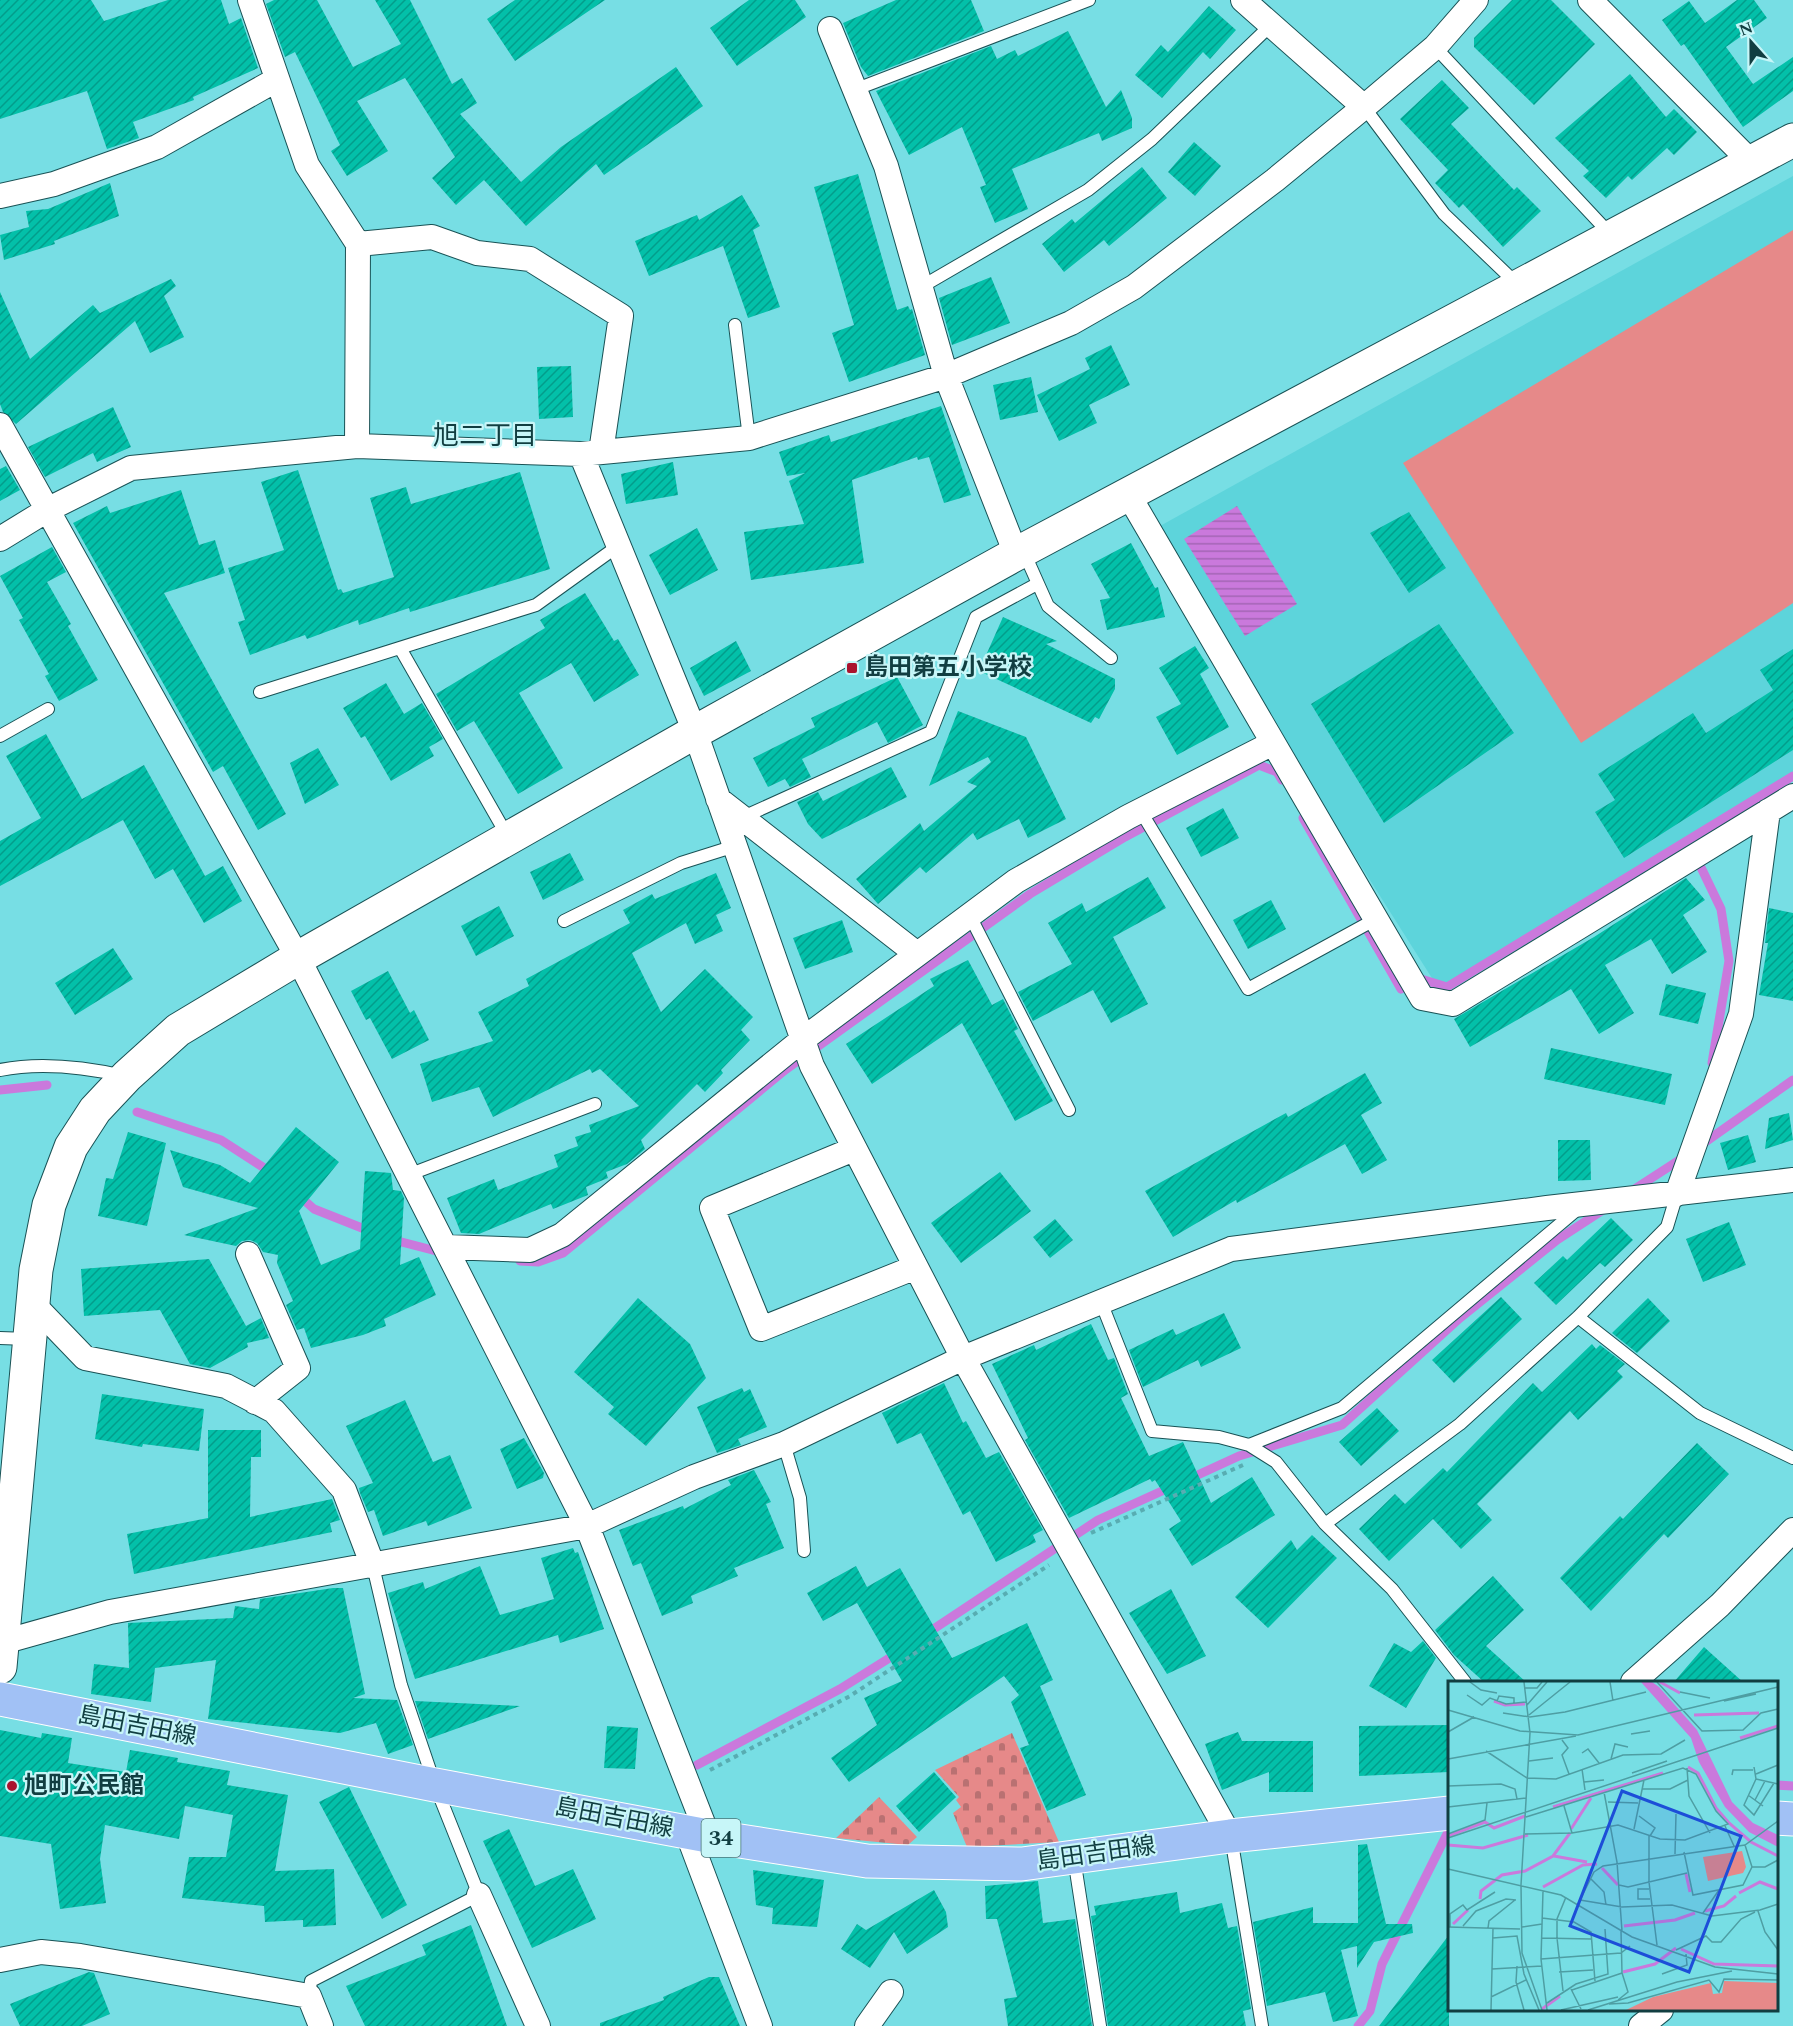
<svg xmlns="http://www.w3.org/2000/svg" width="1793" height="2026" font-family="Spectral,'Noto Sans JP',serif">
	<defs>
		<pattern id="cemetery-stones" width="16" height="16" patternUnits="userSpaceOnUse" patternTransform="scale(1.5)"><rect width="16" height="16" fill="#e68989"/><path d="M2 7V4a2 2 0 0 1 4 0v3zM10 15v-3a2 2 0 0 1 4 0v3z" fill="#b97172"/></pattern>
		<pattern id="water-rules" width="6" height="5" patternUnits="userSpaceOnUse" patternTransform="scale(1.5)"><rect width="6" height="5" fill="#ca79dc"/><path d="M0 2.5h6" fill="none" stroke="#a365b4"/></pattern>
		<pattern id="building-hatch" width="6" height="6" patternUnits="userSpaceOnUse" patternTransform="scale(1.5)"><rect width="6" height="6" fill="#03c0a9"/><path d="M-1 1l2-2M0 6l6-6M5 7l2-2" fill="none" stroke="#039d8b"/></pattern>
	</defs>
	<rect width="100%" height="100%" fill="#77dee4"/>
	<path fill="#5dd4db" d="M1793 176V781L1442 994 1306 779 1160 526Z"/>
	<path fill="url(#cemetery-stones)" d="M1012 1733 1059 1842 967 1847 953 1813 961 1807 956 1800 959 1797 935 1770Z
		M879 1797 917 1837 908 1845 836 1838Z"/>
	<path fill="#e68989" d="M1793 230V603L1581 743 1403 463Z"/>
	<path fill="url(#water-rules)" d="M1237 506 1297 604 1245 636 1184 539Z"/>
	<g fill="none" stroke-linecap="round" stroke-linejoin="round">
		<path stroke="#ca79dc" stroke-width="9" d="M1303 818 1401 989 1421 979 1447 987 1793 776
			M1696 857 1721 909 1729 961 1712 1063
			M0 1090 47 1085
			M137 1112 221 1140 272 1173
			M1701 1145 1793 1080
			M1630 1192 1684 1157
			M297 1194 314 1209 372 1232
			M390 1239 444 1253
			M520 1261 538 1262 563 1253 785 1070 1030 894 1125 837 1259 765 1277 772 1282 780
			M1189 1479 1239 1456 1342 1425 1460 1318 1557 1240 1606 1208
			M926 1634 1098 1520 1173 1486
			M697 1765 840 1689 899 1652
			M1776 1785 1793 1786
			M1358 2026 1370 2011 1382 1964 1450 1828"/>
	</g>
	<path fill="url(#building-hatch)" d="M0 0H91L104 21 168 0H221L229 24 241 18 258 68 193 97 194 100 133 122 139 138 107 149 87 91 0 119Z
		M274 0H317L353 67 401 44 375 0H410L452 84 462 78 477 103 460 114 521 182 561 147 676 67 703 106 604 175 596 164 526 226 484 180 456 205 432 178 455 157 405 78 357 101 388 151 347 176 331 151 340 145 295 52 285 57 266 4Z
		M515 0H605L515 61 487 19Z
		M749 0H795L806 17 737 66 710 28Z
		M896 0H971L984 31 868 76 861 67 843 23Z
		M1512 0H1551L1595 44 1534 105 1474 47V38Z
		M1737 0H1754L1767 18 1726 47 1753 84 1793 57V91L1743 127 1684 44 1681 46 1662 20 1689 1 1705 23Z
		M1209 6 1236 30 1210 59 1203 52 1162 98 1135 75 1161 45 1168 52Z
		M1068 31 1106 107 1121 90 1132 118V128L1102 141 1099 133 1012 169 1028 209 995 223 980 187 986 185 962 127 909 155 876 91 991 46 997 59 1015 50 1018 56Z
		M1630 74 1666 117 1674 109 1697 132 1674 155 1667 148 1632 180 1628 176 1606 198 1583 176 1589 171 1555 138Z
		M1442 80 1469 108 1451 124 1514 190 1517 187 1541 211 1503 247 1463 204 1459 208 1435 183 1448 170 1400 119Z
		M1194 142 1221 166 1195 196 1168 172Z
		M1142 167 1167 198 1109 246 1104 240 1064 272 1042 244 1072 219 1075 223Z
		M858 174 897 310 908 306 910 310 912 309 925 355 849 382 832 333 854 325 814 187Z
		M110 183 119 216 54 241 55 244 4 260 0 235 29 227 26 211 48 209Z
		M742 195 760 226 753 230 780 307 748 318 723 246 649 276 635 241 697 215 699 220Z
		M991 277 1010 323 952 345 939 298Z
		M171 279 176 286 164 296 184 337 150 353 135 321 16 424 3 412 0 404V292L30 359 93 305 100 313Z
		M1111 345 1130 385 1089 405 1097 423 1059 441 1037 395 1090 369 1085 358Z
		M571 366 573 417 539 419 537 367Z
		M1031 377 1038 412 1000 420 993 385Z
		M941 406 971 495 944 503 929 457 918 460 917 457 852 480 864 563 751 580 744 532 804 524 789 481 805 473 787 476 779 452 829 435 831 442Z
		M113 407 131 447 97 462 93 453 45 477 28 447Z
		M673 462 678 495 626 504 621 474Z
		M6 466 20 490 0 501V469Z
		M298 470 338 590 341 589 343 593 394 577 370 498 406 487 411 504 520 472 550 569 410 612 409 608 359 625 358 620 307 639 305 635 250 655 238 622 245 620 228 568 284 550 261 482Z
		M181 490 199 545 215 540 225 573 164 593 286 814 258 830 223 766 213 772 73 523 107 506 110 513Z
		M1409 512 1446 568 1409 593 1370 533Z
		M697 528 718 570 670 595 649 555Z
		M1131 543 1155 588 1158 587 1165 617 1107 630 1100 600 1110 598 1091 564Z
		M52 547 66 572 47 582 71 624 68 626 98 680 59 701 45 676 49 674 19 620 23 618 0 576Z
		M585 593 614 641 618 639 639 675 594 702 571 663 519 693 563 768 518 794 474 721 457 731 436 694 545 628 540 620Z
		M1003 617 1057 641 1046 644 1115 679V689L1099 719 1095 717 1091 723 979 671Z
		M1439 624 1514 733 1384 823 1311 704Z
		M736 641 751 671 704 696 690 668Z
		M1195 646 1209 668 1200 674 1229 727 1177 755 1156 717 1181 704 1159 668Z
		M1793 649V750L1624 858 1595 812 1615 800 1598 774 1693 713 1706 733 1773 690 1760 670Z
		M897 677 923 725 888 743 877 722 802 759 811 777 790 787 785 779 768 787 753 758 815 727 811 718Z
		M386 683 404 714 422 703 443 739 429 747 434 756 391 781 365 736 361 738 343 708Z
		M958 711 1026 737 1066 819 1028 838 1019 819 977 840 973 833 926 873 920 867 878 904 856 879 920 823 924 831 977 786 967 782 991 762 988 757 929 786Z
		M46 734 82 799 144 765 205 876 223 866 242 901 204 923 173 869 155 879 123 820 0 886V841L41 818 6 756Z
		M318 748 339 785 305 804 290 763Z
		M891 767 907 797 822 839 808 824 797 802 818 792 823 801Z
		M1223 808 1239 838 1201 857 1186 828Z
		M570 853 584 880 543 900 530 872Z
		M716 873 731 908 716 915 723 931 695 944 686 923 632 953 661 1012 705 969 753 1017 741 1030 750 1040 721 1070 723 1073 705 1092 697 1084 641 1140 645 1149 627 1164 606 1172 608 1178 586 1187 588 1195 553 1209 551 1204 479 1234 461 1233 447 1198 494 1179 498 1190 558 1167 554 1155 578 1146 575 1137 591 1132 589 1125 639 1106 600 1069 592 1073 590 1069 493 1117 479 1087 432 1102 420 1064 493 1041 478 1012 529 986 526 979 630 923 623 910 652 894 655 899Z
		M1148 877 1166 908 1113 937 1148 1004 1111 1023 1093 990 1033 1021 1018 992 1072 964 1048 923 1082 903 1086 912Z
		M1686 878 1705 900 1683 915 1707 952 1672 974 1651 939 1605 965 1634 1013 1599 1034 1571 989 1470 1047 1454 1019 1594 937Z
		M1271 900 1286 929 1248 949 1233 920Z
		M499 906 514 936 476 956 461 926Z
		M1769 908 1793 913V1001L1759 995 1768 943H1765Z
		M842 920 853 952 805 969 793 938Z
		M113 948 133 979 75 1015 55 983Z
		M968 960 992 1005 1003 999 1018 1029 1014 1031 1053 1101 1015 1121 962 1023 872 1084 846 1044 934 986 930 979Z
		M388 971 410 1013 414 1010 429 1040 392 1059 370 1018 366 1020 351 991Z
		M1666 984 1706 993 1698 1024 1659 1015Z
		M1551 1048 1672 1074 1665 1105 1544 1079Z
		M1365 1073 1382 1103 1361 1115 1387 1160 1362 1174 1345 1144 1237 1203 1236 1200 1173 1237 1145 1191 1286 1113 1288 1117Z
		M1789 1113 1793 1140 1765 1149 1769 1118Z
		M296 1127 339 1162 299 1211 321 1265 360 1249 365 1171 391 1173 393 1190 401 1191 404 1198 400 1265 419 1257 436 1295 384 1319 386 1326 363 1335 311 1348 304 1328 297 1330 286 1305 293 1301 277 1263 278 1255 263 1252 257 1243 250 1240 242 1241 236 1246 184 1235 258 1208 183 1187 170 1150 220 1165 250 1183Z
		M128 1132 166 1143 147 1226 98 1216 106 1178 113 1179Z
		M1748 1135 1756 1162 1728 1170 1720 1143Z
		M1558 1140H1590L1591 1180 1558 1181Z
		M1000 1172 1031 1211 961 1263 931 1223Z
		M1611 1218 1633 1240 1605 1267 1600 1263 1556 1305 1534 1283 1563 1256 1567 1260Z
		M1055 1219 1073 1240 1050 1258 1033 1237Z
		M1729 1222 1746 1265 1703 1282 1686 1239Z
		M209 1259 246 1326 261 1318 269 1338 247 1343 248 1347 210 1368 190 1364 160 1310 84 1316 81 1269Z
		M1501 1297 1522 1319 1454 1383 1432 1360Z
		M638 1298 690 1344 706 1378 646 1446 608 1414 614 1407 574 1372Z
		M1648 1298 1670 1321 1637 1353 1612 1333Z
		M1224 1313 1241 1348 1201 1367 1198 1360 1143 1387 1129 1350 1173 1329 1176 1335Z
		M1091 1324 1108 1360 1114 1358 1128 1394 1121 1398 1149 1456 1183 1442 1211 1503 1252 1477 1275 1515 1192 1566 1169 1529 1181 1521 1155 1480 1152 1482 1150 1479 1069 1518 1025 1440 1028 1438 992 1364 1034 1345 1036 1350Z
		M1592 1344 1596 1349 1600 1345 1625 1364 1617 1371 1623 1377 1578 1420 1570 1411 1477 1504 1492 1520 1461 1549 1433 1519 1389 1561 1359 1529 1395 1494 1405 1504 1443 1468 1447 1472 1533 1383 1542 1392Z
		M944 1383 963 1423 966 1421 986 1458 999 1452 1043 1530 1033 1535 1036 1542 996 1562 970 1511 963 1515 921 1433 897 1444 882 1413Z
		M742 1388 744 1392 750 1389 767 1427 738 1439 741 1445 717 1453 697 1407Z
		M102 1394 204 1409 199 1451 143 1444 142 1447 95 1439Z
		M405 1400 433 1462 450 1455 472 1508 428 1526 426 1521 383 1536 374 1510 368 1512 360 1493 359 1488 373 1483 346 1426Z
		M1377 1408 1399 1431 1361 1466 1339 1442Z
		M208 1430H261V1457H251L250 1517 332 1499 340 1520 330 1523 332 1532 134 1574 127 1534 208 1518Z
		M524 1438 544 1473 543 1478 517 1489 500 1449Z
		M1697 1443 1729 1474 1668 1538 1664 1534 1591 1611 1560 1578 1620 1516 1623 1519Z
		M754 1470 771 1502 766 1504 784 1548 734 1568 738 1576 691 1596 693 1603 662 1616 641 1563 633 1566 619 1530 683 1506 684 1509 731 1485 728 1480Z
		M1312 1535 1337 1558 1268 1628 1235 1597 1291 1540 1297 1550Z
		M573 1548 575 1553 578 1552 604 1629 560 1643 558 1635 415 1679 388 1593 423 1582 425 1589 480 1566 500 1615 554 1599 541 1558Z
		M856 1566 867 1587 900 1568 952 1658 1027 1623 1053 1680 1040 1686 1086 1795 1047 1811 1020 1748 1029 1745 1011 1702 1019 1695 1004 1676 849 1782 831 1758 877 1725 864 1698 902 1681 857 1603 823 1621 807 1593Z
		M1493 1576 1524 1610 1486 1646 1526 1682H1484L1454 1655 1435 1630Z
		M333 1588H343L365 1694 353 1698 397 1700 413 1745 388 1754 376 1723 340 1733 208 1719 216 1660 155 1668 151 1702 91 1694 94 1664 129 1668 128 1623 233 1618 235 1606 259 1609 260 1599Z
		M1171 1589 1206 1656 1167 1674 1129 1613Z
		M1423 1641 1436 1658 1406 1708 1369 1686 1394 1643 1411 1652Z
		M1704 1647 1744 1683H1673Z
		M415 1701 520 1706 428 1739Z
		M1449 1725V1772L1359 1776V1726Z
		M607 1726 638 1728 635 1769 604 1768Z
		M0 1730 41 1738 42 1733 72 1738 68 1763 126 1772 130 1750 178 1758 177 1762 230 1771 227 1785 288 1795 275 1871 334 1869 336 1925 303 1927V1920L265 1922 264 1906 182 1898 189 1857H226L233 1815 185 1806 179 1839 105 1825 100 1859 106 1903 60 1909 51 1844 0 1836Z
		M1238 1732 1242 1741H1313V1792H1269V1772L1222 1790 1205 1744Z
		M934 1772 956 1797 919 1832 896 1806Z
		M349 1787 407 1905 382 1919 319 1802Z
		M509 1829 535 1886 573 1869 596 1919 532 1948 483 1841Z
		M1367 1844 1386 1924H1412L1413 1933 1374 1942 1357 1968V1946L1341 1950 1358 2016 1333 2022 1325 1992 1267 2006 1253 1922 1313 1907V1923H1358V1845Z
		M753 1870 824 1880 817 1927 772 1924 773 1908 756 1905Z
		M1038 1881 1043 1923 1075 1919 1092 2026H1008L1004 1999 1017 1997 997 1919H986L985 1886Z
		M934 1890 946 1912 948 1927 907 1954 894 1932 870 1968 841 1949 857 1924 866 1930Z
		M1177 1892 1180 1913 1222 1903 1228 1928 1237 1926 1251 2009 1243 2011 1246 2026H1108L1091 1916 1096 1915 1094 1906Z
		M471 1925 507 2026H365L346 1986 426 1955 422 1945Z
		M1449 1935V2026H1379Z
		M89 1972 94 1973 110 2014 82 2026H20L10 2004Z
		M709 1977H719L740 2026H600V2023L664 2000 663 1997Z"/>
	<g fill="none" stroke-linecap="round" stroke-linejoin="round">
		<g stroke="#195255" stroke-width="14">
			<path id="lane" d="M1435 47 1610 234
				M854 90 1089 0
				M1364 107 1444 214 1518 285
				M921 287 1088 190 1152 139 1271 25
				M735 325 749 438
				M1023 550 1048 606 1111 658
				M400 648 508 837
				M260 692 536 605 618 546
				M0 736 48 709
				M1140 810 1248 989 1376 919
				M741 818 931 732 976 617 1037 584
				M970 916 1069 1110
				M564 921 681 863 735 846
				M0 1070C40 1062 84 1067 124 1076
				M408 1175 595 1104
				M1101 1302 1152 1431 1219 1437 1249 1445 1276 1462 1325 1524 1392 1589 1465 1682
				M1578 1317 1700 1413 1793 1458
				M0 1338 28 1339
				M784 1444 800 1498 804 1551
				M1249 1445 1342 1408 1579 1208
				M1325 1524 1460 1424 1578 1317 1667 1227 1677 1194
				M1231 1837 1262 2026
				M1074 1858 1100 2026
				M309 1996 311 1981 479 1895 435 1785 401 1685 373 1566"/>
		</g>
		<g stroke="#195255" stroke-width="26">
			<path id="street" d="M250 0 307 165 358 244 357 446
				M1243 0 1364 107
				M1590 0 1752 163
				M830 29 886 166 946 376 1016 554
				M0 196 54 184 157 147 276 80
				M358 244 432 237 477 253 530 259 621 316 601 452
				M0 425 298 958 587 1526 708 1836
				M581 454 695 732 812 1066 963 1358 1230 1836
				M1128 494 1422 998 1453 1004 1793 796
				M0 539 49 509 131 468 357 446 581 454 749 438 946 376 1071 323 1134 287 1275 180 1364 107 1435 47 1476 0
				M718 799 917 954
				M854 1149 712 1208 761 1329 916 1267
				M1677 1194 1741 1014 1768 811
				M445 1247 530 1250 562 1235 802 1040 1016 881 1128 817 1273 743
				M248 1254 298 1368 255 1402
				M33 1304 85 1358 226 1386 274 1411 344 1490 373 1566
				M3 1642 110 1612 587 1526 694 1477 784 1444 963 1358 1231 1249 1547 1208 1793 1180
				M1633 1682 1720 1605 1793 1530
				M687 1832 760 2026
				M479 1895 538 2026
				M0 1960 41 1952 80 1956 309 1996 321 2026
				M867 2026 891 1992
				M1641 2026 1661 2010"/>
		</g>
		<g stroke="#195255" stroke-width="35">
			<path id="secondary" d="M0 1667 36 1270 49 1205 71 1147 95 1110 127 1076 178 1030 298 958 695 732 1016 554 1793 140"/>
		</g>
		<g stroke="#fff" stroke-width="35">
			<path id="primary" d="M0 1699 435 1785 708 1836 867 1861 1022 1864 1230 1836 1450 1813
				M1776 1818 1793 1819"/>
		</g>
		<path stroke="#58adb2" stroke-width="4" stroke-dasharray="4.5 4.5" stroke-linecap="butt" d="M1091 1533 1243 1465
			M710 1770 850 1696 1049 1565"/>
		<use href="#lane" stroke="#fff" stroke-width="12"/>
		<use href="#street" stroke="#fff" stroke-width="24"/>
		<use href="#secondary" stroke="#fff" stroke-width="33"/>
		<use href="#primary" stroke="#a1c1f5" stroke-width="33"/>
	</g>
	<g fill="#aa132e" stroke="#c7f6f8" stroke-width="2">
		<rect x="846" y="662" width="12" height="12" rx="3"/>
		<circle cx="12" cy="1786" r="6"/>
	</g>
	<g text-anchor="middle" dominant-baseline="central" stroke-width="4.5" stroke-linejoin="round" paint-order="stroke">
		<rect fill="#c7f6f8" stroke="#487578" stroke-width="1.5" x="701.5" y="1819" width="39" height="38" rx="4.5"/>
		<g font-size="22" font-weight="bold" fill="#113e41">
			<text x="721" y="1838">34</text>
		</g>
		<g font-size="24" font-weight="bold" fill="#113e41" stroke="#c7f6f8" text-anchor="start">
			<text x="864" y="668">島田第五小学校</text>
			<text x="24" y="1786">旭町公民館</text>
		</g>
		<g font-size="24" fill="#113e41" stroke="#c7f6f8">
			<text transform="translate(137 1726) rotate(11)">島田吉田線</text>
			<text transform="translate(614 1818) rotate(11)">島田吉田線</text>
			<text transform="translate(1096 1854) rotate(-8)">島田吉田線</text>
		</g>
		<g font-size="26" fill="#113e41" stroke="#c7f6f8">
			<text x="485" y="436">旭二丁目</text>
		</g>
	</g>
	<g transform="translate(1448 1681)">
		<rect width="330" height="330" fill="#77dee4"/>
		<path d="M294 170 298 186 295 192 260 200 255 176ZM276 300 330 302V329H178L205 316 263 302 265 313 274 312Z" fill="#e68989"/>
		<path d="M193 1H204L211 6 249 49 284 121 305 142 330 154V166L301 151 277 126 251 81 243 57Z" fill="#ca79dc"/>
		<path fill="none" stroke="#ca79dc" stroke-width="3" d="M212 1 232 12M46 20 57 24 77 23M246 34 311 32M292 57 330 45M240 86 250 92 268 127 281 142 303 161 330 175M105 126 215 92M123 148 143 117M0 155 37 141 46 147 77 135M0 164 35 167 80 154M106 175 139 181M154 187 170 204M238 193 242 211M95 206 135 184 149 183M291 212 312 201 330 208M32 218 33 210 54 194 77 190 105 175 122 152M257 230 276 225 288 215M5 243 20 229M176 245 227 239 247 232M233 268 266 283 330 285M175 291 207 283 228 267M94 328 112 315"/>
		<path fill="none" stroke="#4e9ea3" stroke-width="1.5" d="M22 1 33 9 49 12M162 1 165 20M209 1 254 50 295 49 313 32 330 28M77 7H89L94 1M232 11 262 17M19 14 34 24 42 17 58 23 78 21M49 20 51 15 66 17V23M276 20 308 13M79 24 99 1M0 29 72 50 130 54 330 6M55 32 82 36 117 31 198 11M81 34 122 1M0 51 26 36M183 53 202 50M114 59 120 67 114 74 121 93M38 70 79 97 108 98 175 74 213 73 237 59M134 72 140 68 151 82M0 78 128 55M163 78 167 63 180 66M81 80 105 77M306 86 308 98 296 124 306 134 326 102M239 87 241 115 262 152M134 88 137 109M184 92 219 80M308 93 330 84M284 94 285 89H305M308 98 330 103M136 101 156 99M0 105 53 103 67 108 69 118M194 108H222L240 99M156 111 169 181 174 250M300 114 315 125M307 119 317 100M160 121 190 122M116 125 124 152M0 126 78 117M191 135 207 147 202 155M277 145 286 165M186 148 196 99M0 153 37 139 39 122M77 153 124 152 170 144 212 158 237 159 280 143 268 130 248 93 235 87 78 136M201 155V201L209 264M0 157 330 47M297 164 304 186M236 171 245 214 295 204 304 186H317L330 179M227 173 228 133M0 188 113 214 184 256 267 286 330 293M142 197 156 211 158 224M73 204 82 52 76 1M73 204 74 272 94 329M171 204 180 206 239 192M201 208H190V218H202M95 210 93 278 99 329M132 219 174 226 224 224 264 235 312 229 330 223M130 223 146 191 155 185 297 164 330 140M310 230 317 251 330 269M255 232 271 209M94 237 126 241 143 251 147 300M15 245 28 230 58 218 68 219M0 246 72 248M2 246V233L15 224 19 229 47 211M74 246 94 243M40 247 41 240 67 219M45 257 69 255 76 293 91 329M94 257 143 258M228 269 258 255 264 261H273L293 238 307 231M93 278 173 272 182 265M69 285 68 301 76 329M44 288 94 285M111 291 145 289M214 293 239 284 238 273M123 308 133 328M124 309 174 292M115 310 109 257V238L118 216M43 316 78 299M170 319 180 311 174 292 173 250M99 322 128 303 160 293 157 248M161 323 180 322 261 299 271 311 276 298 330 299M43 329 45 247M113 329 170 316M140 329 229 301 284 290"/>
		<path fill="#1d4ed8" fill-opacity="0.15" stroke="#1d4ed8" stroke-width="3" d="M174 110 293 155 241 291 122 245Z"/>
		<rect width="330" height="330" fill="none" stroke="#113e41" stroke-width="3"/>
	</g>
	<g transform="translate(1751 42) rotate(339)" stroke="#c7f6f8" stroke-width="4.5" paint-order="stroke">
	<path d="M0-4.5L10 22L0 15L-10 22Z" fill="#113e41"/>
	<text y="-9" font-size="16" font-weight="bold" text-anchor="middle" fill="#113e41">N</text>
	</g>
</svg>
